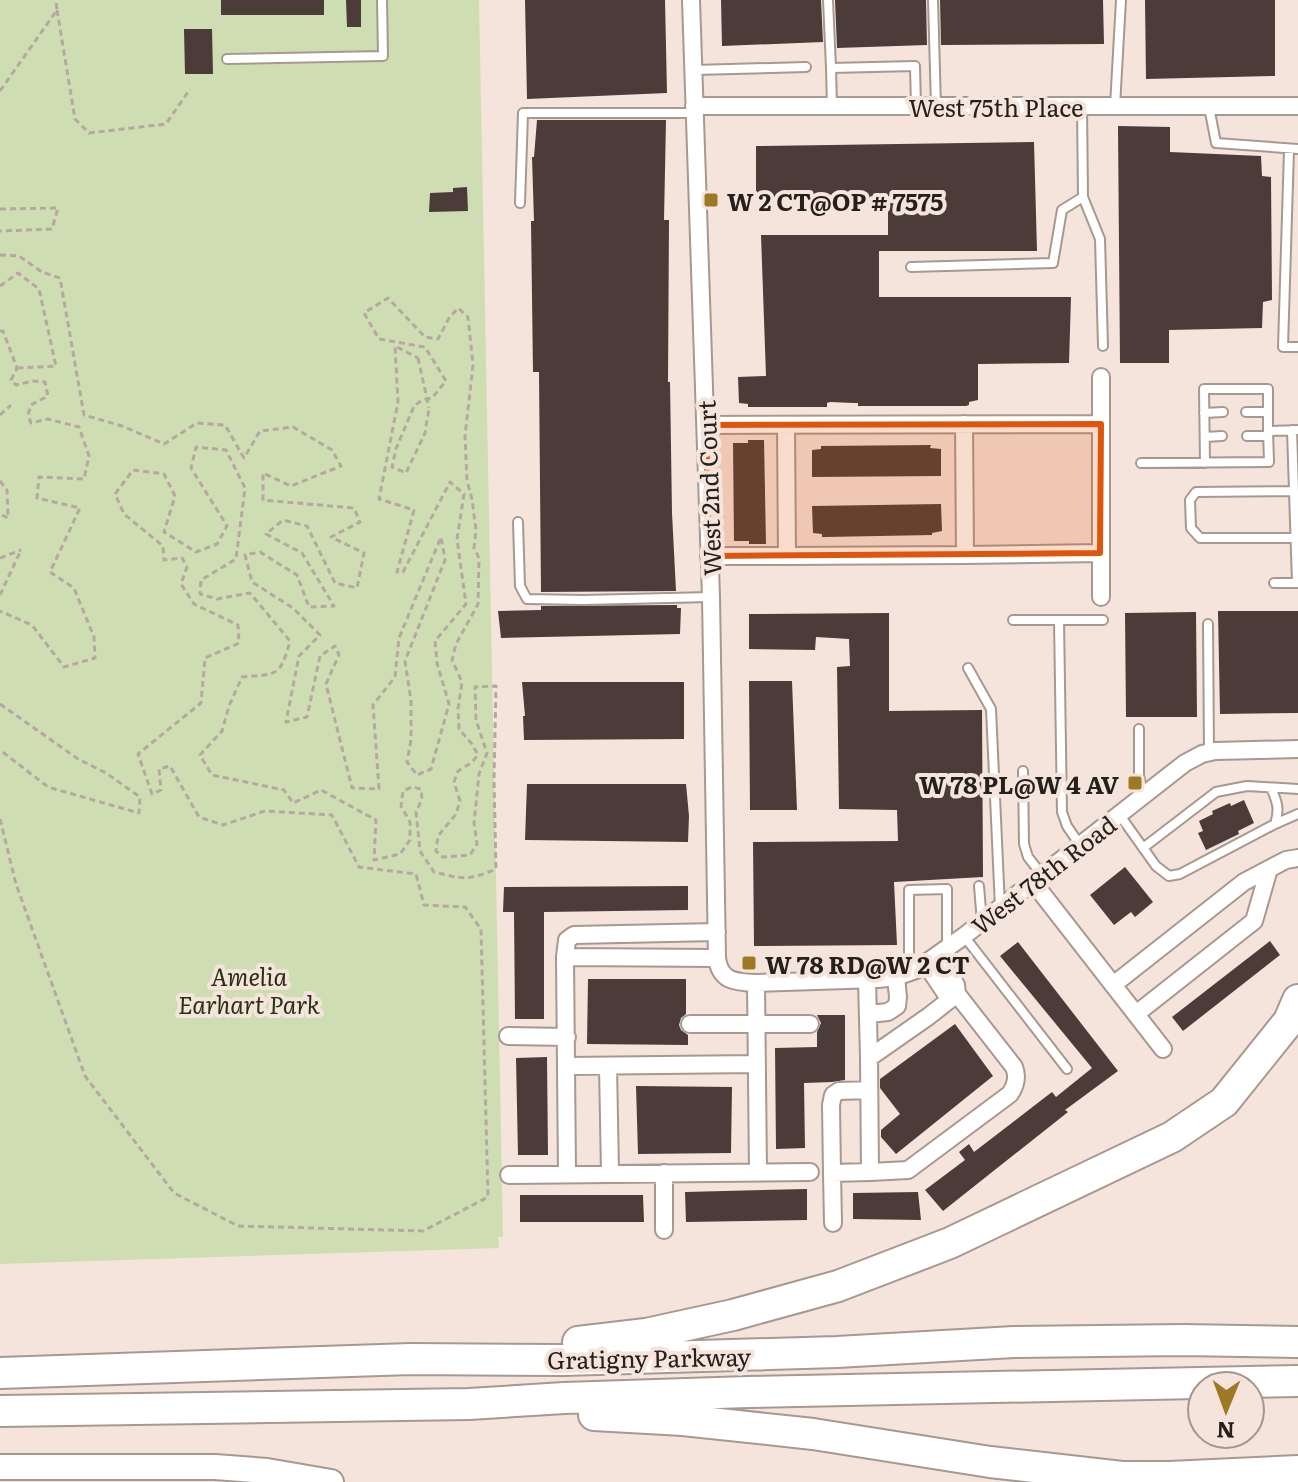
<svg xmlns="http://www.w3.org/2000/svg" width="1298" height="1482" font-family="Literata,serif">
	<rect width="100%" height="100%" fill="#f5e4db"/>
	<path fill="#cfdeb2" d="M0 0H479L503 1237H498L499 1248 0 1264Z"/>
	<path fill="#4b3b39" d="M221 0H324V15H221Z
		M346 0H361V27H347Z
		M525 0H665L667 93 527 99Z
		M721 0H821L823 42 722 46Z
		M835 0H926L927 45 837 48Z
		M940 0H1103L1104 44 941 45Z
		M1145 0H1275V76L1146 79Z
		M184 29H212L213 74H185Z
		M537 120H666L664 220H669L668 382H670L672 513 676 591 541 592 539 372H533L531 221H534L532 157H534Z
		M1118 126 1170 127V152L1261 156 1262 176 1271 177 1272 300 1263 302 1262 328 1169 330V363H1120Z
		M1034 142 1037 251H879V297H1071L1069 363 978 364V400L969 402V405L966 406H858V403H854L830 402 827 403V407H748V404L739 403 738 377 766 376 761 235H888V198L756 201V146Z
		M467 187 468 211 429 212 430 193 453 192V188Z
		M748 440H764L766 544H749V541H734L733 443H748Z
		M931 445 930 448 941 449V476L812 477V450L821 449V446Z
		M941 504 942 531 932 533V535L825 537H822V534L813 533 812 506Z
		M677 605V608H681L680 634 501 638 498 611 541 610V606Z
		M1218 611H1298V713L1220 714Z
		M1196 612 1197 717H1126L1125 613Z
		M889 613V711L982 710 983 877 894 882 897 945 754 946 753 842 898 841 897 810 839 809 837 667 850 666 849 639 816 637 815 650 749 649V614Z
		M749 681H792L797 810H750Z
		M522 682H684V739L524 740 523 716H525Z
		M527 784H686L689 816 688 842 525 840Z
		M1244 800 1254 823 1238 831 1239 834 1206 850 1198 833 1203 831 1199 821 1213 814 1212 811 1230 803 1231 806Z
		M1125 867 1153 902 1135 917 1131 912 1114 925 1090 895Z
		M688 886V910L544 912V1019H515L514 912H503L504 887Z
		M1270 941 1280 955 1183 1031 1172 1017Z
		M1018 942 1118 1071 1065 1110 1068 1112 943 1211 925 1190 965 1160 959 1152 969 1144 974 1152 1052 1092 1056 1097 1092 1068 1000 956Z
		M588 979H686V1014L681 1018 679 1025 681 1030 688 1035V1045L587 1044Z
		M817 1015H845V1080L832 1082 804 1083 805 1148 776 1149 775 1048 817 1047V1032L821 1023Z
		M955 1024 993 1076 896 1154 881 1137V1130L900 1114 880 1088V1079Z
		M547 1057 548 1155H518L516 1058Z
		M636 1086 732 1087 731 1153 638 1154Z
		M807 1189V1220L686 1222 685 1192Z
		M918 1192 921 1220 853 1219V1193Z
		M520 1195H643L644 1222H520Z"/>
	<g fill="none" stroke-linecap="round" stroke-linejoin="round">
		<g stroke="#a79890" stroke-width="12">
			<path id="service" d="M828 0 831 68
				M933 0 936 106
				M227 59 383 56 382 0
				M694 70 806 67
				M832 106 831 68 915 66 916 106
				M1115 106 1121 0
				M1209 107 1216 143 1298 149
				M1289 150 1283 347H1298
				M1083 197 1100 239 1103 346
				M520 203 523 113H694
				M911 267 1053 263 1062 210 1083 197 1082 106
				M1246 412H1268
				M1204 413 1223 412
				M1247 436H1268
				M1205 437 1222 436
				M1141 463 1269 462 1268 431 1298 430
				M1205 463 1204 389H1268V431
				M1294 491 1196 492 1190 500 1191 528 1200 538H1298
				M518 522 520 586 527 599 583 600 711 597
				M1274 583H1297L1292 430
				M1013 620H1059L1062 812 1067 826 1080 845
				M1059 620H1103
				M1208 624 1209 751
				M968 668 991 709 1000 907
				M1139 729V775L1143 794
				M1023 771 1024 844 1028 857 1042 875
				M1271 788C1277 801 1280 809 1275 824
				M1119 814 1156 866 1169 876 1180 874 1275 824 1298 814
				M1143 848 1216 792 1247 786 1298 789
				M979 886 982 922
				M964 936 1067 1069
				M909 973V890L947 889V946"/>
		</g>
		<g stroke="#a79890" stroke-width="20">
			<path id="minor" d="M691 0 711 597 717 958C720 982 736 982 756 983L878 979 896 977 916 970 964 936 1185 763 1202 754 1215 751 1298 749
				M694 106H1298
				M706 425 1101 424
				M786 425 787 556 965 555 964 424
				M965 555 1100 553
				M709 556H787
				M1101 597V377
				M1033 882 1163 1049
				M565 957 717 958
				M926 964 946 994H957L956 985 937 956
				M867 980 869 1058
				M756 983 758 1172
				M1113 985 1244 882 1286 860 1298 858
				M957 994 1014 1067C1018 1077 1016 1085 1010 1094L908 1170 870 1172 869 1058 929 1016Z
				M869 1014 888 1012 897 1006 898 997 896 977
				M1136 1014 1254 921 1269 869
				M690 1024H810
				M508 1036 567 1037
				M567 1066 756 1064
				M608 1066 610 1173
				M869 1090 839 1091 833 1095 831 1105 832 1173 870 1172
				M664 1173V1230
				M832 1173 833 1223
				M567 1174 565 957 567 940 574 935 717 932
				M509 1175 810 1172"/>
		</g>
		<g stroke="#a79890" stroke-width="28">
			<path id="secondary" d="M0 1467H215L267 1471 331 1482"/>
		</g>
		<g stroke="#a79890" stroke-width="34">
			<path id="motorway" d="M578 1342 646 1334 733 1315 838 1286 950 1243 1172 1137 1224 1102 1289 1021 1298 1000
				M0 1373 411 1359 563 1360 837 1352 1014 1342 1183 1340 1298 1342
				M0 1411 469 1404 564 1398 748 1392 1298 1381
				M594 1415 683 1420 813 1434 990 1462 1122 1477H1169L1298 1471"/>
		</g>
		<path stroke="#b5a8a1" stroke-width="3" stroke-dasharray="6 4" stroke-linecap="butt" d="M57 10 75 119 89 133 166 124 190 89
			M0 91 57 10 56 0
			M0 209 58 208 52 229 0 231
			M0 255 19 256 42 272 60 278 84 415 122 426 164 444 197 423 225 425 244 458 260 431 293 427 332 450 341 466 291 486 263 473V500L354 508 360 522 331 537 364 553 357 588 335 583 307 526 283 520 266 534 302 553 334 606 309 607 297 575 260 552 245 555 252 582 293 608 320 635 299 656 286 722 307 717 320 656 335 646 339 655 326 684 352 788 379 789 373 705 395 677 399 638 441 537 445 560 405 661 411 701V740L407 762 417 775 431 769 449 704 437 663 435 641 466 604 457 539 464 494 450 482 403 572H397L414 510 379 499 398 402 395 346 418 358
			M0 286 18 273 39 289 56 366 17 368
			M0 331H3L17 368 11 380 16 385 33 381 45 382 48 396 31 405 28 415 31 423 48 419 79 427 89 456 84 479 39 477 37 498 80 508 50 572 74 588 94 637 95 658 64 667 32 625 0 611
			M0 415 11 405
			M0 481 7 490 8 518 0 514
			M0 558 21 550
			M0 595 21 550
			M0 704 78 759 106 773 140 797 139 813 48 787 0 750
			M0 819 16 884 85 1076 174 1193 238 1226 423 1231 488 1197 481 929 465 907 424 905 416 874 359 867 332 815 265 811 223 825 199 817 170 766 159 769 161 790 152 794 138 754 201 703 205 658 239 643 238 625 194 604 181 584 187 567 182 558 164 560 163 546 124 514 115 494 133 470 164 474 175 496 164 532 196 552 217 544 227 526 191 468 196 447 226 450 245 488 236 559 201 580 200 594 217 599 250 593 290 641C280 677 278 674 242 677L229 706 222 731 200 755 212 775 284 790 293 803 321 790 376 820 374 860 400 854 410 840V822L401 806 403 791 412 787 421 789 422 799 416 812 420 851 434 872C463 879 468 881 496 869L494 780 496 686 475 687 476 720 487 753 479 774 474 823 477 844 470 855 443 857 436 851 438 836 456 814 460 801 454 782 458 771 471 763 478 755 472 744 459 729 458 709 462 682 452 660 456 644 478 604 479 558 474 548 476 530 472 499 467 481 465 436 473 365 468 317 458 308 449 318 438 339 425 337 388 298 364 313 379 339 425 347 446 381 432 398 422 400 414 406 396 449 392 467 406 473 425 433 429 408"/>
		<use href="#service" stroke="#fff" stroke-width="8"/>
		<use href="#minor" stroke="#fff" stroke-width="16"/>
		<use href="#secondary" stroke="#fff" stroke-width="24"/>
		<use href="#motorway" stroke="#fff" stroke-width="30"/>
		<path stroke="#b5a8a1" stroke-width="3" stroke-dasharray="6 4" stroke-linecap="butt" d="M418 358 429 408"/>
	</g>
	<path fill="#de560d" fill-opacity="0.2" stroke="#de560d" stroke-width="6" stroke-linejoin="round" d="M1101 424 1100 553 709 556 706 425Z"/>
	<g fill="#9e7925" stroke="#f5e4db" stroke-width="3">
		<rect x="703" y="192" width="16" height="16" rx="4"/>
		<rect x="1127" y="775" width="16" height="16" rx="4"/>
		<rect x="741" y="955" width="16" height="16" rx="4"/>
	</g>
	<g text-anchor="middle" dominant-baseline="central" stroke-width="8" stroke-linejoin="round" paint-order="stroke">
		<g font-size="24" fill="#26201d" stroke="#f5e4db">
			<text x="996" y="106">West 75th Place</text>
			<text transform="translate(708 488) rotate(-92)">West 2nd Court</text>
			<text transform="translate(1043 874) rotate(-38)">West 78th Road</text>
			<text transform="translate(649 1357) rotate(-1)">Gratigny Parkway</text>
		</g>
		<g font-size="24" font-weight="bold" fill="#26201d" stroke="#f5e4db" text-anchor="start">
			<text x="727" y="200">W 2 CT@OP # 7575</text>
			<text x="1119" y="783" text-anchor="end">W 78 PL@W 4 AV</text>
			<text x="765" y="963">W 78 RD@W 2 CT</text>
		</g>
		<g font-size="24" font-style="italic" fill="#283113" stroke="#f5e4db">
			<text x="249" y="975">Amelia<tspan x="249" dy="28">Earhart Park</tspan></text>
		</g>
	</g>
	<g transform="translate(1226 1410) rotate(181)"><circle r="38" fill="#f5e4db" stroke="#a2968f" stroke-width="2"/>
	<path d="M0-6L14 30L0 20L-14 30Z" fill="#9e7925"/>
	<text y="-12" font-size="22" font-weight="bold" text-anchor="middle" fill="#26201d">N</text>
	</g>
</svg>
